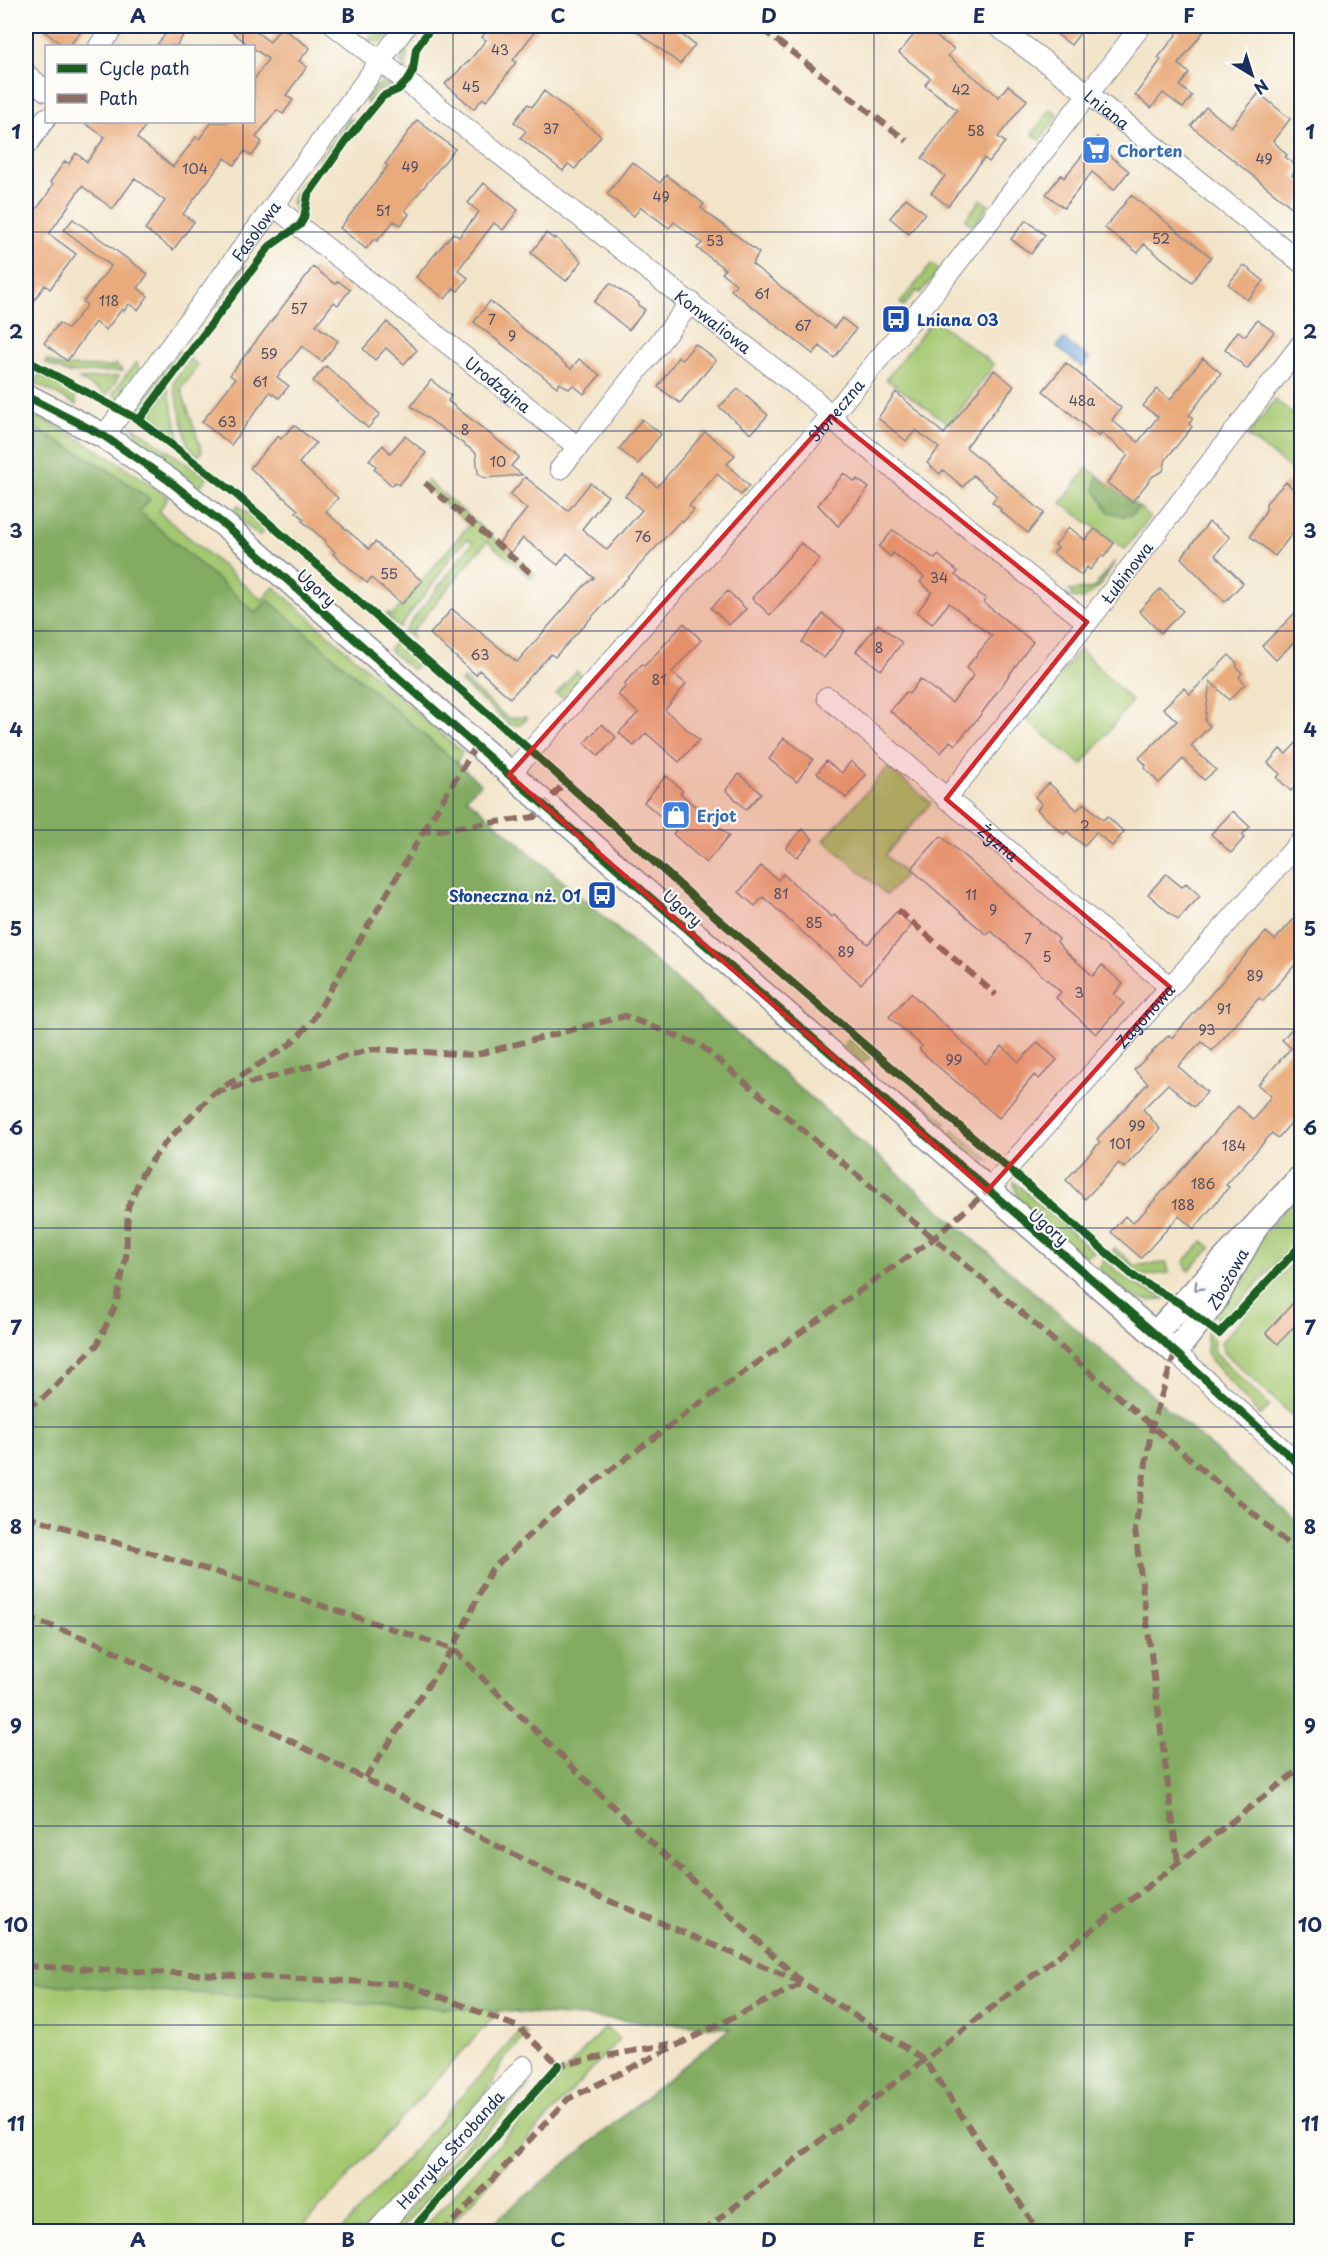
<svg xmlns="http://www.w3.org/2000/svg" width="1327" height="2257" font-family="'Playpen Sans',sans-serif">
	<rect width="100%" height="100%" fill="#fdfcf7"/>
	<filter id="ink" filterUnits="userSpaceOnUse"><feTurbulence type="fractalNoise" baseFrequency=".0167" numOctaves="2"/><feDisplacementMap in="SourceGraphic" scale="12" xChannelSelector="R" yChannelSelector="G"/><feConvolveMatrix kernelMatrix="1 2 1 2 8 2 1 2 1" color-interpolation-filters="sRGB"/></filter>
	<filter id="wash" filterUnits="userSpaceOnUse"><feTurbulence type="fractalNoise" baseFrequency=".008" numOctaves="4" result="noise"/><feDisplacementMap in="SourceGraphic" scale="24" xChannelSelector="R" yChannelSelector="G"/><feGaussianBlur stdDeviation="1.35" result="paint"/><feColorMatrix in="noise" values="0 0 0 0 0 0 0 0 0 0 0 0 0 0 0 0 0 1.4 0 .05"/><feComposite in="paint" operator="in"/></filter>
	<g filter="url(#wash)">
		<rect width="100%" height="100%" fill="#f2e4c9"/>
		<path fill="#a4c770" stroke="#607b67" stroke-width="1.5" d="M379 26H397L382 42 368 41Z
			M410 36 416 37 407 49 406 72C394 58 401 49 410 36Z
			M384 82 396 85 375 92 367 104 365 98 372 88Z
			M1051 109 1058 116 1040 140 1032 134Z
			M349 119 355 120 320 167 319 160Z
			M302 182 308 183 298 198 299 216 291 202Z
			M981 199 989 205 973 226 965 220Z
			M932 264 940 270 920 293 916 291 904 306 900 303Z
			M241 266H246L216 307 213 302Z
			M934 319 994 365 949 424 886 379Z
			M177 352 182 353 142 408 135 410Z
			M190 359 198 365 181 389 202 451 198 456 188 445 174 387V381Z
			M47 360 60 366 112 367 115 364 123 371 67 373 45 363Z
			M136 362 141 371 118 401 113 393Z
			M39 374 73 391 77 405 35 383Z
			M119 376 107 395 79 379Z
			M168 389 179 437 177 440 149 418Z
			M1275 400 1301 420V476L1247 436Z
			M26 411C76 435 123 464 168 497L159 512 262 600 274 587 462 752 456 763 268 600 256 613 139 511 149 499 107 469 26 423Z
			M133 426 207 478 199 487 141 443Z
			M1087 468 1097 475 1095 489 1122 516 1132 515 1139 507 1150 517 1125 549 1061 503Z
			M427 480 535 574 531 578 487 541 411 633 413 638 404 631 473 542 467 539 450 557 437 578 399 628 386 615 388 613 392 616 469 525 423 485Z
			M238 505 266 529 259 536 232 513Z
			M1115 561 1101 585 1083 599 1069 597 1073 594 1069 591 1094 588Z
			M395 641 419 663 412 670 389 650Z
			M1080 649 1132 701 1082 765 1025 719Z
			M577 671 584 679 566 699 556 694Z
			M463 679 507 718 526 717V720L520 725H510L461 682Z
			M888 767 931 803 885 855 906 874 887 895 824 840Z
			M849 1038 871 1057 862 1063 843 1046Z
			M918 1098 947 1123 936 1127 913 1107Z
			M953 1129 991 1162 970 1157 947 1138Z
			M1014 1182 1094 1252 1085 1257C1068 1243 1012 1204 1014 1182Z
			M1301 1190V1236L1226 1318H1218L1213 1314 1256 1244Z
			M1203 1241 1211 1248 1188 1271 1184 1262Z
			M1115 1248 1134 1265 1167 1263 1169 1273 1142 1276 1112 1251Z
			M1301 1254V1424L1224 1352 1221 1342Z
			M1104 1260 1131 1283 1166 1298C1137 1308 1120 1287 1099 1269Z
			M1207 1331 1214 1340 1213 1351 1270 1406 1260 1416 1212 1361 1207 1352Z
			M26 1983 499 2011 299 2231H26Z
			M605 2027 619 2039 445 2231H420Z
			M522 2029 527 2034 501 2063 492 2085 363 2231H341Z
			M530 2085 399 2231 388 2232 508 2097Z"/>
		<path fill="#83ac62" stroke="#4f6e60" stroke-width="1.5" d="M26 423 107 469 150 499 139 511 256 613 268 600 481 784 466 797 1301 1525V2231H483L730 2028 499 2011 26 1983Z
			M1097 475 1139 507C1129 518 1122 516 1109 512L1095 489Z"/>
		<path fill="#6da2d9" stroke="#44689c" stroke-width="1.5" d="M1063 339 1090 359 1083 368 1057 347Z"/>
		<g id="blocks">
			<path fill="#e9aa7b" d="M38 26H86L69 46H63Z
				M172 26H190L176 46H156Z
				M224 26H248L270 42 281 27 310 48 299 61 307 67 286 95 293 100 283 114 277 110 256 137 262 142 252 156 245 151 234 165 225 158 183 214 194 222 173 250 145 229 165 201 135 178 113 209 82 186 49 234 76 254 50 289 45 285 26 312V223L47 195 53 184 50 182 65 161 69 164 76 153 87 162 105 137 83 122H148L137 138 173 167 196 137 199 139 212 122H254V80L268 59Z
				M491 26H539L513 60 516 62 497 88 486 101 483 98 474 109 445 84 470 60 486 40 482 37Z
				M630 26H670L695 45 680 64Z
				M921 26 954 49 948 56 999 97 1008 85 1027 100 998 137 1005 142 989 162 984 158 948 206 931 193 945 176 922 158 957 110 925 85 930 78 899 53Z
				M1046 26H1072L1081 32 1071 45Z
				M1183 26H1208L1178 64 1189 73 1180 86 1192 96 1183 108 1163 93 1151 108 1135 95 1161 60 1158 58Z
				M544 91 601 136 575 169 568 164 563 171 520 138 526 131 514 122 528 104 532 107Z
				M1259 93 1290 119 1273 141 1287 155 1285 157 1298 167 1292 175 1302 183V199L1294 209 1191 126 1206 107 1231 127Z
				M417 120 455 149 405 210 409 214 401 225 394 221 377 241 374 239 366 249 340 228 388 166 385 164Z
				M1097 137 1109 147 1105 152 1129 171 1114 190 1092 172 1064 208 1046 194 1061 175 1064 178Z
				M632 162 660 183 666 175 704 204 701 208 759 253 752 264 834 328 842 318 856 329 834 358 820 346 813 354 731 290 736 284 722 273 725 269 697 248 702 243 674 222 669 228 641 207 634 216 607 194Z
				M484 183 518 210 503 230 494 223 458 270 468 278 458 291 454 288 445 299 416 277 453 233 459 237 479 212 468 203Z
				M1131 195 1211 257 1192 282 1144 244 1138 253 1105 228Z
				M906 198 925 213 909 234 890 218Z
				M73 219 148 274 138 288 148 296 138 310 129 304 124 311 122 309 106 330 95 322 67 361 44 343 59 323 68 329 87 305 83 302 111 266 64 230Z
				M1026 220 1045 235 1031 254 1011 239Z
				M546 233 554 239 555 237 582 261 566 281 531 253Z
				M1244 265 1264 281 1247 300 1228 284Z
				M313 267 335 284 338 281 350 290 338 305 334 302 316 325 338 341 322 362 302 346 277 377 289 386 279 398 270 392 231 445 202 422 235 379 230 375Z
				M610 283 639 303 638 305 645 310 629 330 594 302Z
				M490 301 571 369 579 359 600 375 584 394 573 385 569 389 560 383 557 387 474 322Z
				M1257 320 1274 332 1247 369 1225 349 1238 331 1245 336Z
				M387 322 417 350 404 364 386 348 375 360 363 349Z
				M695 344 716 360 680 403 658 387 678 357 682 360Z
				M1203 358 1221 373 1189 415 1193 418 1189 424 1192 427 1166 459 1163 471 1153 476 1132 502 1107 483 1128 455 1101 433 1099 437 1043 391 1066 363 1121 408 1112 420 1138 442 1158 417 1143 406 1157 389 1170 400Z
				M326 366 380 414 368 428 313 381Z
				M994 370 1014 386 966 447 1044 513 1028 533 1000 511 1001 509 992 502 997 496 973 475 963 487 943 470 940 474 927 463 939 448 916 430 906 441 878 418 896 392 944 434Z
				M431 380 451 396 448 401 519 457 511 466 522 475 485 478 478 473 476 453 411 406Z
				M738 389 768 415 751 434 719 407Z
				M642 419 661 434 638 464 619 449Z
				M294 425 316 443 299 463 338 498 326 512 369 549 375 542 422 581 402 604 371 578 367 583 333 554 335 552 325 543 326 541 302 521 304 519 296 512 298 510 250 468 278 436 281 439Z
				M705 432 735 455 727 464 749 486 741 495 717 474 689 506 694 510 683 522 681 520 555 657 551 654 510 698 479 670 476 675 430 634 452 609 517 662 584 586 594 578 567 553 558 565 523 538 511 553 499 543 527 509 510 495 525 477 568 511 590 483 608 496 582 529 607 550 642 510 625 496 644 475 657 487Z
				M405 436 426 453 399 485 395 482 392 486 374 469 376 466 369 460 383 445 390 453Z
				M844 473 855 482 857 479 869 488 838 526 818 505Z
				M1286 482 1302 497V521L1275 556 1250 536 1266 510V503Z
				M1209 522 1230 537 1215 555 1243 583 1225 602 1181 558Z
				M1069 527 1085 540 1095 529 1114 543 1104 557 1102 555 1090 570 1087 567 1081 575 1053 553 1058 548 1055 545Z
				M893 530 935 559 938 555 958 572 955 575 986 599 984 603 1033 642 979 717 955 745 950 741 941 753 890 711 906 692 909 694 920 679 952 703 974 675 966 668 992 636 949 603 932 624 917 612 932 592 920 582 924 577 893 553 891 557 879 547Z
				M801 543 820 559 770 615 752 598Z
				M1160 589 1183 611 1161 633 1139 611Z
				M728 591 746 609 729 625 711 608Z
				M1302 606V634L1276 660 1262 646Z
				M823 614 845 631 824 658 802 642Z
				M684 623 701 640 672 672 686 684 665 710 699 740 679 762 646 733 634 746 619 733 638 713 618 695 626 686 624 684 642 664 644 666 654 656Z
				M878 624 902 643 881 670 856 651Z
				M1229 655 1237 663V667L1242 673 1239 677 1245 684 1229 700 1210 681 1205 721 1210 726 1191 746 1216 770 1204 780 1183 759 1159 783 1145 768 1146 765 1139 758 1177 721 1163 708 1184 688 1190 694Z
				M602 724 616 737 599 756 584 743Z
				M1302 737V779L1291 791 1277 778 1280 774 1268 763 1280 749 1286 754Z
				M784 738 813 759 797 782 769 759Z
				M826 761 842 773 851 761 866 775 846 798 817 773Z
				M739 774 761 793 746 810 726 790Z
				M666 776 683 791 680 793 729 836 706 863 673 834 676 830 644 802Z
				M1049 783 1077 810 1084 803 1103 820 1107 816 1124 832 1112 846 1096 832 1084 846 1067 831 1064 834 1037 810 1042 804 1035 797Z
				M1233 811 1250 827 1242 835 1245 837 1231 853 1211 834Z
				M802 829 813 839 797 857 786 848Z
				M941 836 1059 939 1057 942 1067 953 1093 976 1102 965 1123 984 1114 994 1124 1003 1096 1034 1056 998 1061 992 1026 961 991 931 987 935 911 869Z
				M761 866 778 880 783 874 832 917 834 915 868 944 896 912 912 925 861 984 763 897 755 906 739 892Z
				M1166 874 1182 887 1186 883 1200 896 1178 920 1148 894Z
				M1302 910V957L1263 1001 1259 998 1212 1051 1202 1042 1178 1066 1207 1092 1194 1107 1168 1084 1143 1109 1160 1129 1124 1168 1119 1163 1085 1199 1066 1180 1100 1142 1097 1139 1148 1083 1134 1070 1169 1035 1172 1038 1266 932 1275 940Z
				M911 993 986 1064 1002 1046 1019 1062 1038 1042 1057 1060 1039 1079 1034 1075 999 1118 935 1064 919 1049 922 1046 889 1017Z
				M1302 1017V1110L1278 1138 1272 1133 1226 1185 1229 1187 1194 1229 1179 1216 1141 1258 1111 1232 1125 1216 1132 1223 1144 1212 1238 1106 1254 1120 1271 1096 1258 1085 1291 1048 1282 1040Z
				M1302 1293V1318L1278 1344 1266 1333Z"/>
		</g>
	</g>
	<g filter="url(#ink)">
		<use href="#blocks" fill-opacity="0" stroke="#868a94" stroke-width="1.5"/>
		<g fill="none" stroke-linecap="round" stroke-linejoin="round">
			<g stroke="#868a94" stroke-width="22">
				<g id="minor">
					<path id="s1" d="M335 26 816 401 846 431 1087 622"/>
					<path id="s2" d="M997 26 1087 93 1302 263"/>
					<path d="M99 46 115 26"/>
					<path d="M26 74 46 91"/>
					<path d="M26 146 46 118"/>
					<path id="s3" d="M275 207 578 447 691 302"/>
					<path id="s4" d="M104 436 406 26"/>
					<path d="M560 469 578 447"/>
					<path id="s5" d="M827 697 1170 987"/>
					<path id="s6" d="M509 775 831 416 932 295 1141 26"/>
					<path id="s7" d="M946 799 1102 604 1302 343"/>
					<path id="s8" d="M987 1191 1302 840"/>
					<path d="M1175 1352 1302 1467"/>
					<path id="s9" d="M376 2232 524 2066"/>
				</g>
			</g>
			<g stroke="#868a94" stroke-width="27">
				<g id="tertiary">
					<path id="s10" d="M26 396 104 436 168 480 227 527 1175 1352 1214 1302 1254 1230"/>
					<path d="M1155 1334 1302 1176"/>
				</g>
			</g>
			<use href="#minor" stroke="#fff" stroke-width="20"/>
			<use href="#tertiary" stroke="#fff" stroke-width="24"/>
			<path stroke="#8d6e63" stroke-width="6" stroke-dasharray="12 6" stroke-linecap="butt" d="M762 29 907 141
				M425 483 533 575
				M423 832 476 746
				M898 910 996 995
				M214 1093 372 1049 474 1055 625 1016 700 1045 978 1275 1302 1556
				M1175 1352 1152 1426 1135 1530 1178 1863
				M26 1407 42 1399 97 1345 116 1304 126 1257 128 1207 142 1174 165 1143 214 1093 289 1045 311 1023 423 832 534 817 565 782
				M26 1513 36 1519 253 1583 453 1649 606 1800 803 1983 568 2099 443 2232
				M26 1617 98 1643 586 1891 803 1983 924 2059 1039 2232
				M365 1778 453 1649 491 1570 552 1514 700 1403 933 1239 987 1191
				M26 1966 407 1984 518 2027 559 2065
				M556 2068 559 2065 670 2044
				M702 2232 1302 1767"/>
			<g stroke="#fdfcf7" stroke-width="11">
				<path id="cycleway" d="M26 360 139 420 232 491 531 751 702 905 1136 1278 1181 1304 1219 1334 1302 1244
					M26 396 104 436 168 480 227 527 509 775 1155 1334 1302 1467
					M139 420 270 246 300 225 304 218 308 195 346 141 383 96 399 89 408 80 413 71 416 49 432 26
					M410 2232 559 2065"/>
			</g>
			<use href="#cycleway" stroke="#1b5e20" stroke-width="8"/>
		</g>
		<defs><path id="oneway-chevron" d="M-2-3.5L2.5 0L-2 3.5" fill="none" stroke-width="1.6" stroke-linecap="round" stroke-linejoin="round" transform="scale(1.5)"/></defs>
		<use stroke="#8d97ae" href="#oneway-chevron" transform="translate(1198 1287) rotate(134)"/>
	</g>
	<path fill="#d62828" fill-opacity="0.2" stroke="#d62828" stroke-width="4.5" stroke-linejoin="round" d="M831 416 1087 622 946 799 1170 987 987 1191 509 775Z"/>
	<path fill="none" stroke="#1b2f5e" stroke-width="1.5" stroke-opacity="0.55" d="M243 26V46M453 26V2232M664 26V2232M874 26V2232M1084 26V2232M243 122V2232M26 232H1302M26 431H1302M26 631H1302M26 830H1302M26 1029H1302M26 1228H1302M26 1427H1302M26 1626H1302M26 1826H1302M26 2025H1302"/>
	<defs>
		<g id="supermarket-square" transform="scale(1.5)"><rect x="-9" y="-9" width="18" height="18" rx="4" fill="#3f7fe0" stroke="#fdfcf7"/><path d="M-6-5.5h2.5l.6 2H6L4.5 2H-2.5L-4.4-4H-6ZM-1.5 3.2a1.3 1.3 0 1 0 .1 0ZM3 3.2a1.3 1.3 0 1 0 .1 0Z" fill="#fff"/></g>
		<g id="bus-square" transform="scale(1.5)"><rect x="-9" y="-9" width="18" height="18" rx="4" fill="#1a4fb4" stroke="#fdfcf7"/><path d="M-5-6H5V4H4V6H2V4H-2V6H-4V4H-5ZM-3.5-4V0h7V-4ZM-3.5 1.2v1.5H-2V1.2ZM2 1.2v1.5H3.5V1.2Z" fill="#fff"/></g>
		<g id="shop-square" transform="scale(1.5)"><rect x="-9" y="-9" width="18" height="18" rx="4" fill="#3f7fe0" stroke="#fdfcf7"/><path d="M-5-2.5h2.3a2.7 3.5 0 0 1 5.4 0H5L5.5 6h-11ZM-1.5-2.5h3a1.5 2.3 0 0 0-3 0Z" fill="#fff"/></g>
	</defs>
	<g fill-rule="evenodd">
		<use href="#supermarket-square" x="1096" y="150"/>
		<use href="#bus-square" x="896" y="319"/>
		<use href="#shop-square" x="676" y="815"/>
		<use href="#bus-square" x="602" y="895"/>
	</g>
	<g text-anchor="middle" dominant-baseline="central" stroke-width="4.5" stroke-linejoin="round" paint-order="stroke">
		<g font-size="14" fill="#4e4e65">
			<text x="500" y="49">43</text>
			<text x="471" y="86">45</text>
			<text x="961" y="89">42</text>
			<text x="551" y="128">37</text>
			<text x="976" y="130">58</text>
			<text x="1264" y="158">49</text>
			<text x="410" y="166">49</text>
			<text x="195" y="168">104</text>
			<text x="661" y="196">49</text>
			<text x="383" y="210">51</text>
			<text x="1161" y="238">52</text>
			<text x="715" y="240">53</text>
			<text x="762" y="293">61</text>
			<text x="109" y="300">118</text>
			<text x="299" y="308">57</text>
			<text x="492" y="319">7</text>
			<text x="803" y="325">67</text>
			<text x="512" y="335">9</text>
			<text x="269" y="353">59</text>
			<text x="260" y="381">61</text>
			<text x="1082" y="400">48a</text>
			<text x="227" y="421">63</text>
			<text x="465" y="429">8</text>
			<text x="498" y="461">10</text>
			<text x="643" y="536">76</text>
			<text x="389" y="573">55</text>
			<text x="939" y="577">34</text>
			<text x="879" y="647">8</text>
			<text x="480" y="654">63</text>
			<text x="659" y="679">81</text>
			<text x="1085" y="825">2</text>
			<text x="781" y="893">81</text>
			<text x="971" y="894">11</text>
			<text x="993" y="909">9</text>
			<text x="814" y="922">85</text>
			<text x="1028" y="938">7</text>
			<text x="846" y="951">89</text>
			<text x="1047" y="956">5</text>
			<text x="1255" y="975">89</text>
			<text x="1079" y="992">3</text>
			<text x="1224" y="1008">91</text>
			<text x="1207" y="1029">93</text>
			<text x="954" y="1059">99</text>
			<text x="1137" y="1125">99</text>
			<text x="1120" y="1143">101</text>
			<text x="1234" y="1145">184</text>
			<text x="1203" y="1183">186</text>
			<text x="1183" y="1204">188</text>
		</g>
		<g font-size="16" fill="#1b2f5e" stroke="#fdfcf7">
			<text stroke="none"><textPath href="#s2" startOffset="138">Lniana</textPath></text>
			<text stroke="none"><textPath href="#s4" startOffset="255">Fasolowa</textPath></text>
			<text stroke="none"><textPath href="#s1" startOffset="480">Konwaliowa</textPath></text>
			<text stroke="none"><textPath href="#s3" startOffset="285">Urodzajna</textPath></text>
			<text stroke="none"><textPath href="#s6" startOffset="490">Słoneczna</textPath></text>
			<text stroke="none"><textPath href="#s7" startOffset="290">Łubinowa</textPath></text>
			<text transform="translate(317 587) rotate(42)">Ugory</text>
			<text stroke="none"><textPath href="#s5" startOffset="225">Żyzna</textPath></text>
			<text transform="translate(683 907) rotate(41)">Ugory</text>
			<text stroke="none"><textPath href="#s8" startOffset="236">Zagonowa</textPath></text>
			<text transform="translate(1049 1226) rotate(40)">Ugory</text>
			<text stroke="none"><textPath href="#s10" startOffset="1588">Zbożowa</textPath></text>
			<text stroke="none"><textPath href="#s9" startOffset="111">Henryka Strobanda</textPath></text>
		</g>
		<g font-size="16" font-weight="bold" fill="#366cbe" stroke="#fdfcf7" text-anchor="start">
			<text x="1117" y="150">Chorten</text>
			<text x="697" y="815">Erjot</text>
		</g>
		<g font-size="16" font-weight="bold" fill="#164399" stroke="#fdfcf7" text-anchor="start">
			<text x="917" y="319">Lniana 03</text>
			<text x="581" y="895" text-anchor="end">Słoneczna nż. 01</text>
		</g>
	</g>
	<rect width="1327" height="2257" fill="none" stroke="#fdfcf7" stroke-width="66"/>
	<rect x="45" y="45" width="210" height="78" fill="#fdfcf7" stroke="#a3aaba" stroke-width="1.5"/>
	<rect x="57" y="64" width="30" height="9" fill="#1b5e20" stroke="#a3aaba" stroke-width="1.5"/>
	<text x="99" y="75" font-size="18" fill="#1b2f5e">Cycle path</text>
	<rect x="57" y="94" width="30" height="9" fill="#8d6e63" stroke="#a3aaba" stroke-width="1.5"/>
	<text x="99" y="105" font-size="18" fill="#1b2f5e">Path</text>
	<g transform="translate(1252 75) rotate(142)" stroke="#fdfcf7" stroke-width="4.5" paint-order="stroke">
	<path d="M0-4.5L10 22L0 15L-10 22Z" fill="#1b2f5e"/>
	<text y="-9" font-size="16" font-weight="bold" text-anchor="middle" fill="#1b2f5e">N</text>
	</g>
	<rect x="33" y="33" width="1261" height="2191" fill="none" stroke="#1b2f5e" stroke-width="2"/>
	<g font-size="20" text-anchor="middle" font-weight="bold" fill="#1b2f5e">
		<text x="138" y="23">A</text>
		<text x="348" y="23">B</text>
		<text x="558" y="23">C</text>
		<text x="769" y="23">D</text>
		<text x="979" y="23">E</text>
		<text x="1189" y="23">F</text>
		<text x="16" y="139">1</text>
		<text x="1310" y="139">1</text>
		<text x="16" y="339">2</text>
		<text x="1310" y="339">2</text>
		<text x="16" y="538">3</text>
		<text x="1310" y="538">3</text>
		<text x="16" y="737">4</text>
		<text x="1310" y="737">4</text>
		<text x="16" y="936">5</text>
		<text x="1310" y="936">5</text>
		<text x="16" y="1135">6</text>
		<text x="1310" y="1135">6</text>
		<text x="16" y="1335">7</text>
		<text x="1310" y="1335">7</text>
		<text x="16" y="1534">8</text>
		<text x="1310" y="1534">8</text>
		<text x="16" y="1733">9</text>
		<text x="1310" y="1733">9</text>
		<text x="16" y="1932">10</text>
		<text x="1310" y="1932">10</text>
		<text x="16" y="2131">11</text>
		<text x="1310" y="2131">11</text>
		<text x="138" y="2247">A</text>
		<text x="348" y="2247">B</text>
		<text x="558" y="2247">C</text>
		<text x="769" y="2247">D</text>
		<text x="979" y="2247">E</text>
		<text x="1189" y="2247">F</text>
	</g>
</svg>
